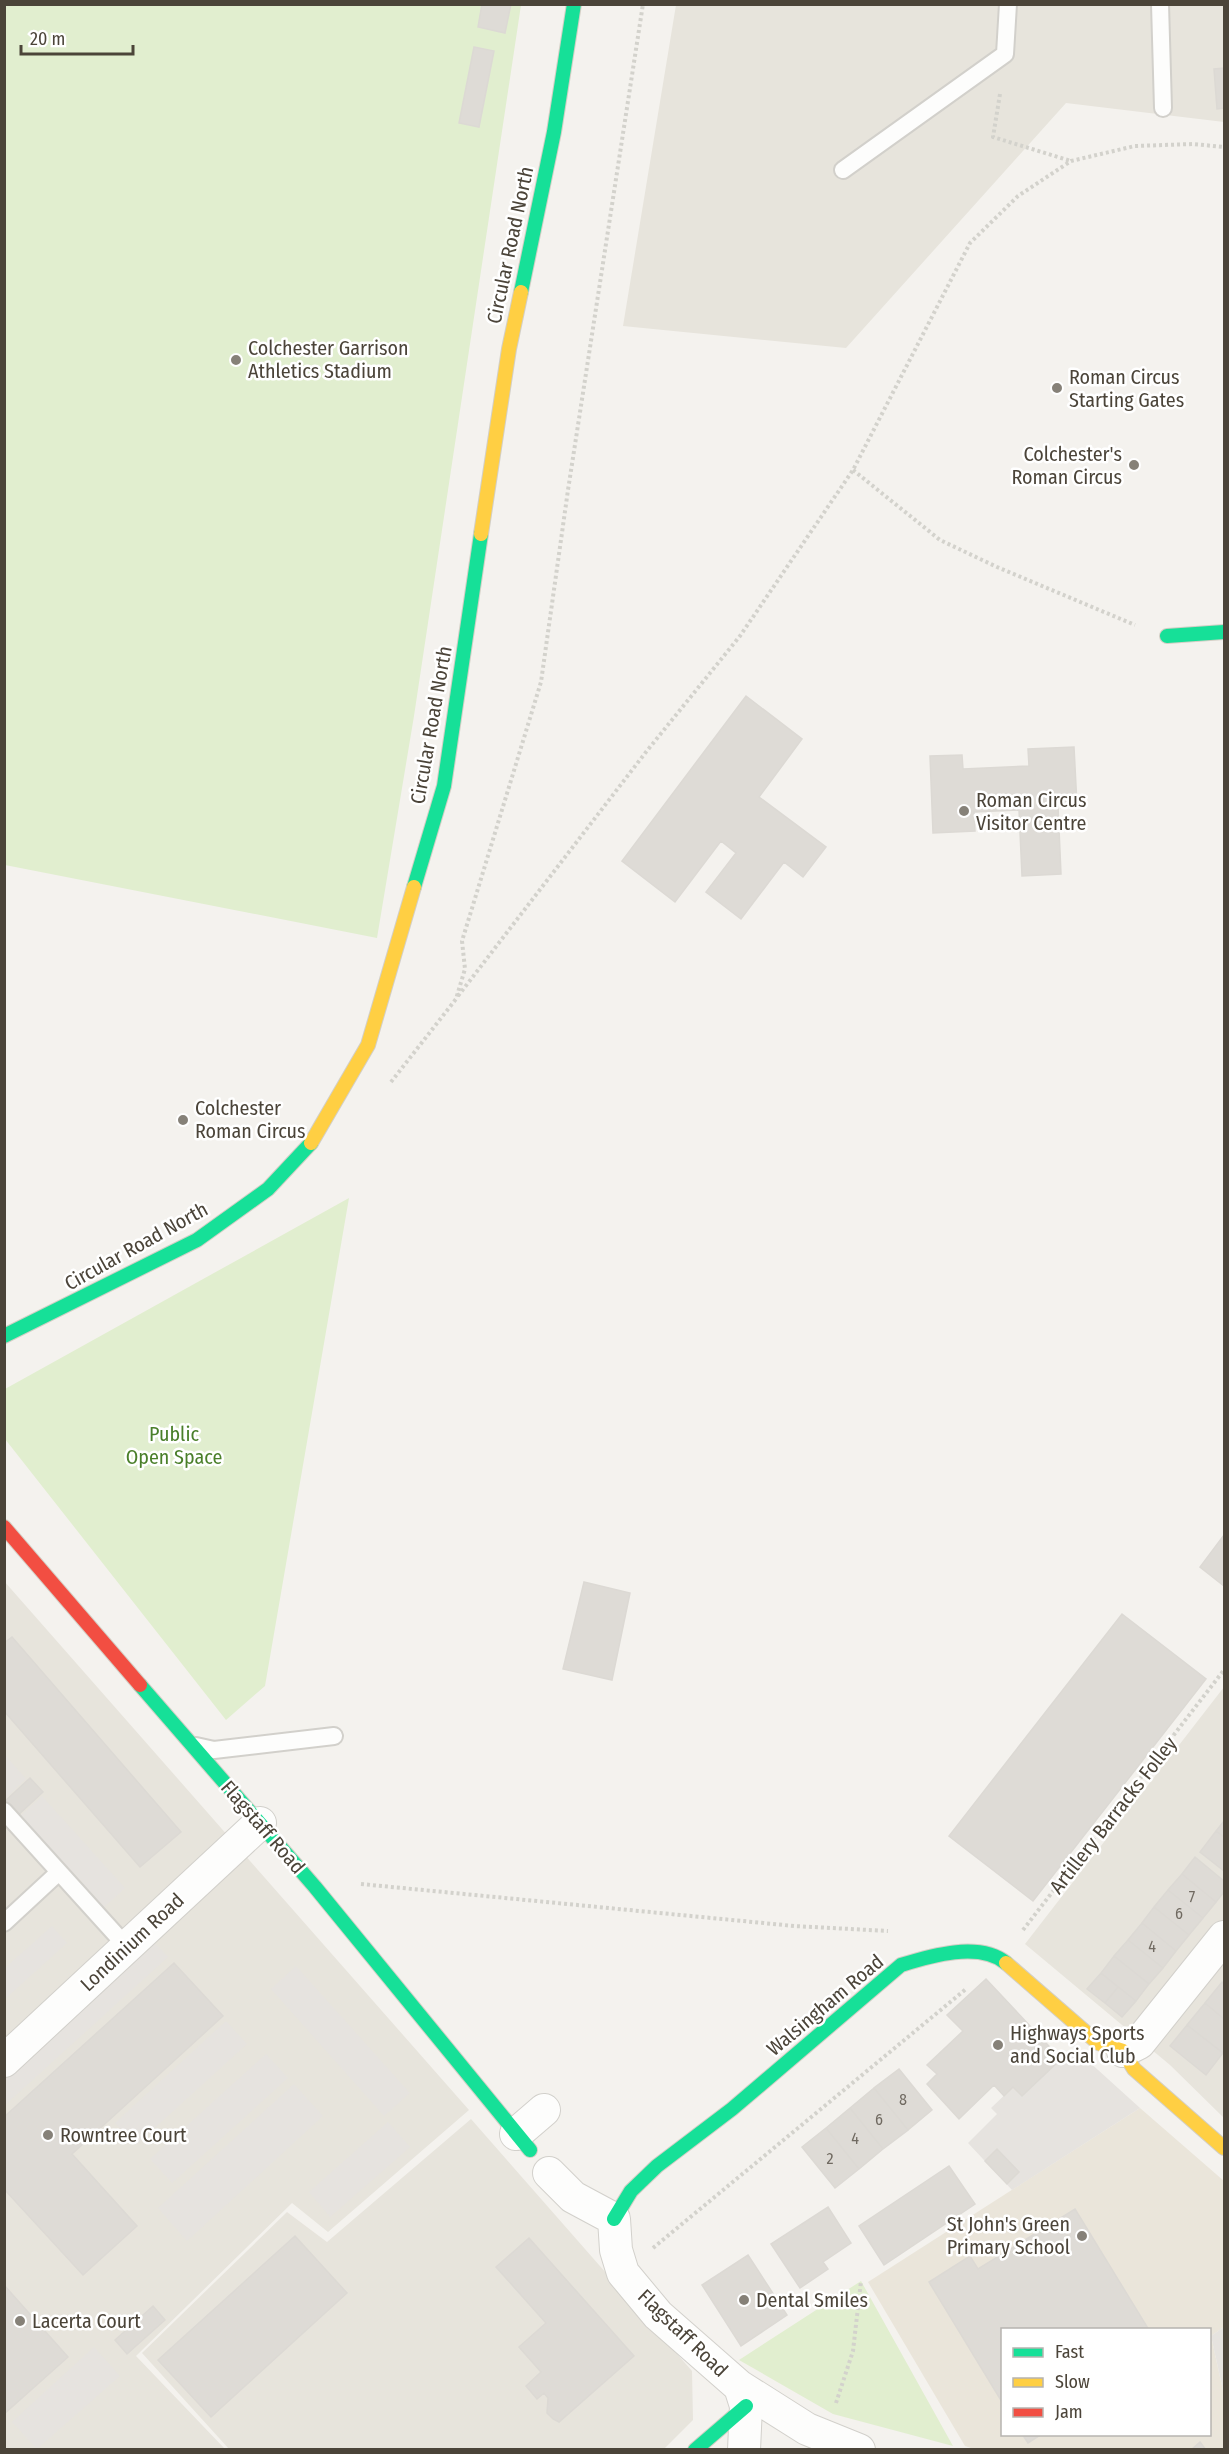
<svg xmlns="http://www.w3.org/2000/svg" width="1229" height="2454" font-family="'Fira Sans Condensed',sans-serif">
	<rect width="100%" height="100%" fill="#f4f2ee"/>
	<path fill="#e7e4dc" d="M676 5H1224V122L1066 103 846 348 623 326Z
		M4 1581 469 2110 328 2232 292 2203 136 2356 225 2449H5Z
		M1224 1687V2118L1170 2065 1025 1944Z
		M471 2119 692 2371 693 2420 664 2449H229L142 2353 287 2212 327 2242Z"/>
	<path fill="#eae5da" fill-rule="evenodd" d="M1140 2108 1224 2181V2327L1211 2336 1224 2395V2449L977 2450 965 2446 868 2282ZM1002 2330H1210V2434H1002Z"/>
	<path fill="#e1eecf" d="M4 5H521L414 716 377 938 5 865Z
		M349 1198 265 1686 226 1720 5 1439V1389Z
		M861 2281 953 2446 833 2414 739 2360Z"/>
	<path fill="#e6e3df" d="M5 1755 26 1779 5 1799Z
		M42 1796 125 1888 100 1911 17 1819Z
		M52 1926 67 1943 5 1999V1968Z
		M155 1943 168 1957 5 2105 4 2077Z
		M296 1966 410 2093 384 2116 271 1989Z
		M226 2021 247 2044 136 2145 115 2123Z
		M1076 2050 1140 2108 1012 2190 968 2143 997 2114 991 2108 1013 2087 1022 2096 1061 2059Z
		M266 2054 288 2078 172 2183 150 2159Z
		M294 2084 323 2116 187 2241 158 2208Z
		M388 2122 410 2147 330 2217 309 2192Z
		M1224 2327V2395L1211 2336Z
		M94 2347 120 2376 37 2449 12 2422Z"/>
	<path fill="#dedbd6" stroke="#dcd9d4" stroke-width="1.5" d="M482 4H511L505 33 478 27Z
		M474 47 494 51 479 127 459 123Z
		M1224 68V108L1217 109 1214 69Z
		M746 696 802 739 759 797 826 847 803 877 784 862 741 919 706 892 736 853 721 841 675 902 622 861Z
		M1074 747 1077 805 1058 806 1061 874 1022 876 1019 810 974 812 975 831 933 833 930 756 962 755 963 769 1029 766 1028 749Z
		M1224 1535V1586L1200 1567Z
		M584 1582 630 1593 612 1680 563 1669Z
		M1122 1614 1206 1679 1033 1901 949 1836Z
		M12 1637 181 1832 140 1867 4 1711V1643Z
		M30 1778 43 1792 15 1818 4 1806V1802Z
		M1224 1821V1837L1216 1831Z
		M1216 1831 1224 1837V1871L1200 1852Z
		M1195 1857 1224 1881V1892L1216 1902 1182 1874Z
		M1182 1874 1216 1902 1203 1918 1168 1890Z
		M1168 1890 1203 1918 1189 1935 1154 1907Z
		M1154 1907 1189 1935 1176 1951 1142 1923Z
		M1142 1923 1176 1951 1163 1968 1128 1940Z
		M1128 1940 1163 1968 1149 1984 1114 1956Z
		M1114 1956 1149 1984 1136 2001 1101 1973Z
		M174 1963 223 2016 72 2154 137 2226 83 2275 4 2189V2117Z
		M1101 1973 1118 1987 1105 2003 1087 1989Z
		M986 1979 1061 2059 1022 2096 1013 2087 1004 2096 994 2085 959 2119 927 2084 937 2074 927 2065 963 2031 947 2015Z
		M1222 1982 1224 1984V2019L1205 2003Z
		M1118 1987 1136 2001 1122 2017 1105 2003Z
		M1205 2003 1224 2019V2051L1223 2053 1187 2025Z
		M1187 2025 1223 2053 1206 2075 1170 2046Z
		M899 2069 932 2110 908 2130 874 2088Z
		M874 2088 908 2130 883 2149 850 2108Z
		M850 2108 883 2149 859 2169 826 2128Z
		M826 2128 859 2169 835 2188 802 2147Z
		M997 2149 1019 2172 1007 2184 985 2161Z
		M949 2166 975 2204 884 2265 859 2226Z
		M828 2207 851 2243 823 2262 828 2269 800 2288 771 2244Z
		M1075 2209 1149 2330H1002V2402L929 2282 970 2256 978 2269Z
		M295 2236 347 2293 211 2417 158 2360Z
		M529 2238 634 2356 559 2422 553 2419 547 2413 548 2398 544 2393 537 2399 526 2386 541 2372 519 2347 546 2323 496 2267Z
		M748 2255 787 2315 741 2346 702 2285Z
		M4 2285 68 2357 4 2414Z
		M153 2306 165 2320 127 2354 115 2340Z
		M1022 2434H1042L1028 2443Z
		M1200 2442 1206 2450H1191Z"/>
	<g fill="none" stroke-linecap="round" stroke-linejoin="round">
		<g stroke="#d2d0cb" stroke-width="20">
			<path id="lane" d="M1160 4 1163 108
				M843 170 1005 54 1008 4
				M196 1746 214 1750 334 1736
				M4 1811 127 1947
				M4 1923 59 1872"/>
		</g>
		<g stroke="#d2d0cb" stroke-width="34">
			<path id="street" d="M1123 2051 1139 2043 1224 1937
				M4 2061 260 1823
				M516 2134 544 2110
				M549 2173 573 2197 614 2219 616 2250 623 2273 658 2315 739 2386 807 2429 859 2450
				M740 2387 746 2406 744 2450"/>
		</g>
		<g stroke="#d3cfc5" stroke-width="16">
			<path id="fast" d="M521 292 554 132 574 4
				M1167 636 1224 632
				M414 887 444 786 481 534
				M4 1336 197 1240 268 1189 311 1143
				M140 1685 315 1887 530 2150
				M614 2219 631 2191 657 2166 732 2109 901 1965C930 1956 979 1941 1006 1963
				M695 2450 746 2406"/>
		</g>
		<g stroke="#d3cfc5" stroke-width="16">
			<path id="slow" d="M481 534 509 349 521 292
				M311 1143 368 1045 414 887
				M1006 1963 1098 2043 1123 2051 1134 2069 1224 2148"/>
		</g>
		<g stroke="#d3cfc5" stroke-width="16">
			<path id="jam" d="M4 1527 140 1685"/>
		</g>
		<path stroke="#d3d2cc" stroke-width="4" stroke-dasharray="3 3" stroke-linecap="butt" d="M1000 94 993 137 1071 161
			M853 470 940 540 997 567 1135 625
			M458 996 646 752 740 636 853 470 970 243 1018 196 1071 161 1135 146 1193 144 1224 147
			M391 1082 456 999 465 969 462 941 541 682 568 490 643 4
			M361 1884 794 1926 888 1931
			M1023 1930 1224 1670
			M653 2248 966 1989
			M836 2403 853 2351 861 2281"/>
		<use href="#lane" stroke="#fdfdfc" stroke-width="16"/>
		<use href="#street" stroke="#fdfdfc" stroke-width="32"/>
		<use href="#fast" stroke="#16e098" stroke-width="14"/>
		<use href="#slow" stroke="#ffcf43" stroke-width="14"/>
		<use href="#jam" stroke="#f24e42" stroke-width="14"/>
	</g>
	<g fill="#868178" stroke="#fff" stroke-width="2">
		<circle cx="236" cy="360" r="6"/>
		<circle cx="1057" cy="388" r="6"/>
		<circle cx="1134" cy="465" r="6"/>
		<circle cx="964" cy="811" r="6"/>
		<circle cx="183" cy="1120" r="6"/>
		<circle cx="998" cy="2045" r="6"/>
		<circle cx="48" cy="2135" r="6"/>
		<circle cx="1082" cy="2236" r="6"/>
		<circle cx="744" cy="2300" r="6"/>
		<circle cx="20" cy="2321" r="6"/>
	</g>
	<g text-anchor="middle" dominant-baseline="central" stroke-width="5" stroke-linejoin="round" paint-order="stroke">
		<g font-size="16" fill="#706a61">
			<text x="1192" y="1896">7</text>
			<text x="1179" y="1913">6</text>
			<text x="1152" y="1946">4</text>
			<text x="903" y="2099">8</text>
			<text x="879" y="2119">6</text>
			<text x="855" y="2138">4</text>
			<text x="830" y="2158">2</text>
		</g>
		<g font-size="20" fill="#4b4439" stroke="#fff">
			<text transform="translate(510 245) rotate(-78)">Circular Road North</text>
			<text transform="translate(431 725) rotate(-80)">Circular Road North</text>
			<text transform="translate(136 1246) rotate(-29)">Circular Road North</text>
			<text transform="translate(1113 1815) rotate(-52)">Artillery Barracks Folley</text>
			<text transform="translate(263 1827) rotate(49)">Flagstaff Road</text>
			<text transform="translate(132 1942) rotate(-43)">Londinium Road</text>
			<text transform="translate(825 2005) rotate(-40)">Walsingham Road</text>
			<text transform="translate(683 2333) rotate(44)">Flagstaff Road</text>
		</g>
		<g font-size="20" fill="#4b4439" stroke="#fff" text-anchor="start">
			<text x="248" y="348">Colchester Garrison<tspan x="248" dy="23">Athletics Stadium</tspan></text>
			<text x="1069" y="377">Roman Circus<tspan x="1069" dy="23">Starting Gates</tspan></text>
			<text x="1122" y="454" text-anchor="end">Colchester's<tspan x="1122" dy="23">Roman Circus</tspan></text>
			<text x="976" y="800">Roman Circus<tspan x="976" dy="23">Visitor Centre</tspan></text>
			<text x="195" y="1108">Colchester<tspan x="195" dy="23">Roman Circus</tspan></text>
			<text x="1010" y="2033">Highways Sports<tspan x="1010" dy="23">and Social Club</tspan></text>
			<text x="60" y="2135">Rowntree Court</text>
			<text x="1070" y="2224" text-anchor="end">St John's Green<tspan x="1070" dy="23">Primary School</tspan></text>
			<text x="756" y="2300">Dental Smiles</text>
			<text x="32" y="2321">Lacerta Court</text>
		</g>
		<g font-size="20" fill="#4a7f2a" stroke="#fff">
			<text x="174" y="1434">Public<tspan x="174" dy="23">Open Space</tspan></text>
		</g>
	</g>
	<rect width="1229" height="2454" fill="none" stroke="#4b4439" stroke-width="12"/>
	<rect x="1001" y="2328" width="210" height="108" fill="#ffffff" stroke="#b7b4b0" stroke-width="1.5"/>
	<rect x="1013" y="2348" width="30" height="9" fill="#16e098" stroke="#b7b4b0" stroke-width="1.5"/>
	<text x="1055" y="2358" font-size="18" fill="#4b4439">Fast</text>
	<rect x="1013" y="2378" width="30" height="9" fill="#ffcf43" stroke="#b7b4b0" stroke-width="1.5"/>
	<text x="1055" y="2388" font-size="18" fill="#4b4439">Slow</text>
	<rect x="1013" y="2408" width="30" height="9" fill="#f24e42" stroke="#b7b4b0" stroke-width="1.5"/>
	<text x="1055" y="2418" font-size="18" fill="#4b4439">Jam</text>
	<path d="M21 45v9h112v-9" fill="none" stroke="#4b4439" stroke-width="3"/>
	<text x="30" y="45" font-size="18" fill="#4b4439" stroke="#ffffff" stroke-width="4.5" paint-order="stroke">20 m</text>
</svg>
